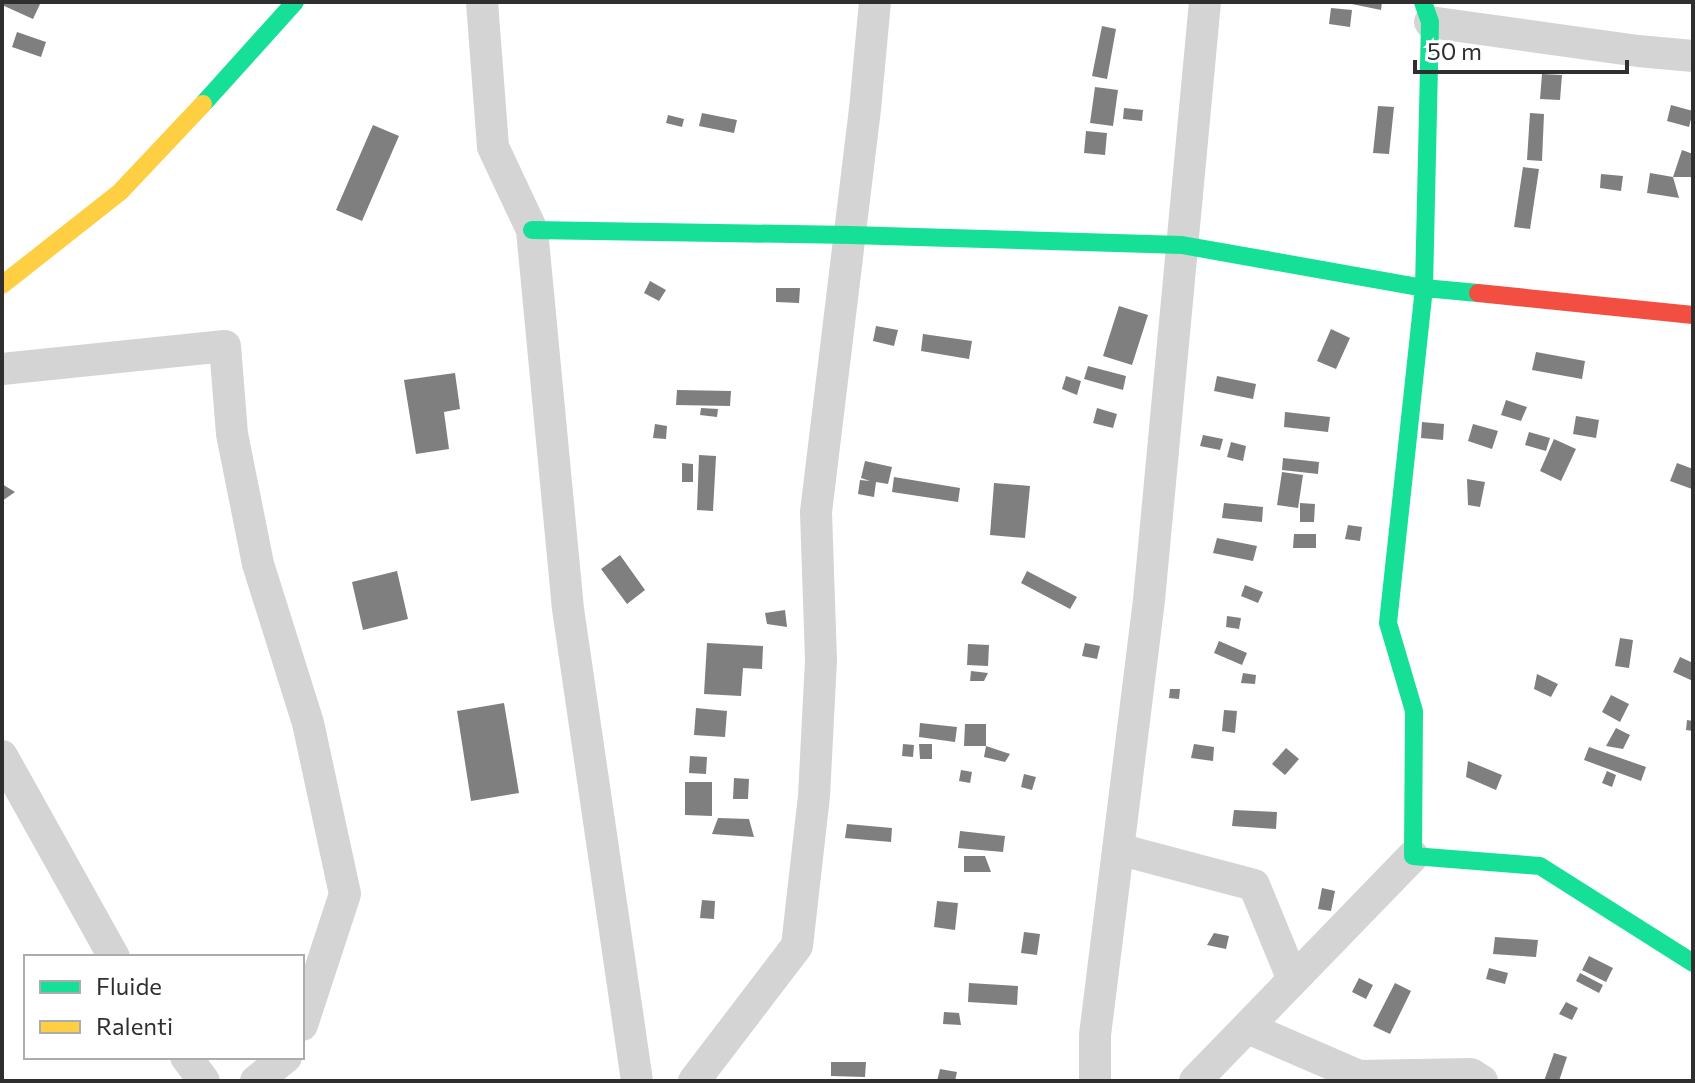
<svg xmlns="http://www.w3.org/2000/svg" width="1695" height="1083" font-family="Commissioner,sans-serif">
	<rect width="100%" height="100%" fill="#fff"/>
	<path fill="#7f7f7f" d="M2 2H41L33 19 2 5Z
		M1342 2H1382L1381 10Z
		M1331 8 1352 10 1350 27 1329 24Z
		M1102 26 1116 29 1107 79 1092 76Z
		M17 32 46 42 41 57 12 47Z
		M1542 74 1562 75 1560 100 1540 99Z
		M1095 87 1118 90 1113 126 1090 123Z
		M1671 105 1693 111 1689 127 1667 121Z
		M1378 106 1394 107 1389 154 1373 153Z
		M1124 108 1143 110 1142 121 1123 119Z
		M702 113 737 120 734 133 699 126Z
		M1530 113 1544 114 1542 161 1527 160Z
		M668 115 684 119 682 127 666 123Z
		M373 125 399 136 362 221 336 210Z
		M1086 131 1107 133 1105 155 1084 153Z
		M1682 150 1693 154V174L1692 177H1673L1679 198 1647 193 1650 173 1673 177Z
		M1523 167 1539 169 1530 229 1514 227Z
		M1601 174 1623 176 1621 191 1600 188Z
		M650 281 666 290 659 301 644 293Z
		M776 288H800L799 303 776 302Z
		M1119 306 1148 315 1132 365 1103 356Z
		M876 326 898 330 894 346 873 341Z
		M1331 329 1350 338 1336 369 1317 361Z
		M923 334 972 341 969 359 921 351Z
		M1536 352 1585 361 1582 379 1532 370Z
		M1088 366 1126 376 1123 390 1084 379Z
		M455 373 460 409 444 412 449 449 416 454 404 380Z
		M1066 376 1081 381 1077 395 1062 389Z
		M1217 376 1256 384 1253 399 1214 391Z
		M677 390 731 391 730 406 676 405Z
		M1506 400 1527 407 1521 421 1501 415Z
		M701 408 718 409 717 417 700 415Z
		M1097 408 1117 414 1113 428 1093 423Z
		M1285 412 1330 417 1328 432 1284 427Z
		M1576 416 1599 420 1596 438 1573 434Z
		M1422 422 1444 424 1443 440 1421 438Z
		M655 424 667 426 666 439 653 438Z
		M1473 424 1498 431 1492 449 1468 441Z
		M1529 432 1550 438 1546 451 1525 445Z
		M1203 435 1223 439 1220 450 1200 446Z
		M1554 439 1576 449 1561 481 1540 471Z
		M1231 442 1246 446 1243 461 1227 457Z
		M699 455 716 456 713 511 697 510Z
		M1283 458 1319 462 1318 474 1282 470Z
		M865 461 892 467 888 484 876 482 874 497 858 494 860 480 870 481 861 478Z
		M682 463 693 464V482H682Z
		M1677 463 1693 469 1692 489 1670 481Z
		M1282 472 1303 475 1298 508 1277 505Z
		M894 477 960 488 958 502 892 492Z
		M1467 479 1485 482 1480 507 1468 505Z
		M994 483 1030 486 1025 538 990 535Z
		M2 484 15 492 2 501Z
		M1224 503 1263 507 1262 522 1222 518Z
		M1300 503 1315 504 1314 522H1300Z
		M1348 525 1362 527 1360 541 1345 539Z
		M1294 534H1316V548H1293Z
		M1217 538 1257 546 1253 561 1213 553Z
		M620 555 645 590 627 604 601 569Z
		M397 571 408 619 363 630 352 582Z
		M1027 571 1077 597 1070 609 1021 583Z
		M1245 585 1263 592 1258 603 1241 596Z
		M785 610 787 627 767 624 765 613Z
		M1227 616 1241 618 1239 629 1226 627Z
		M1620 638 1633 640 1629 668 1615 666Z
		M1219 641 1247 653 1242 665 1214 653Z
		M707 643 763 646 762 669 743 668 741 696 704 694Z
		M1085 643 1100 646 1097 659 1082 656Z
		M968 644 989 645 988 666 967 665Z
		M1680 657 1693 663V681L1673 672Z
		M971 671 988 673 984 681H970Z
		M1243 673 1256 675 1255 684 1241 683Z
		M1537 674 1558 684 1551 697 1534 689Z
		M1170 689H1180L1179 699 1169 698Z
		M1611 695 1629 704 1620 722 1602 712Z
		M504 703 519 793 471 801 457 711Z
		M696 708 727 711 725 737 694 735Z
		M1224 710 1237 711 1235 733 1222 731Z
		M1687 720 1693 721V731L1686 730Z
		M920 723 957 727 955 742 919 737Z
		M965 724H986V746L1010 754 1005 762 984 757 986 746H964Z
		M1616 728 1630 735 1623 749 1606 746Z
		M903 744 914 745 913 757 902 756Z
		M919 744H932V759H920Z
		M1194 744 1214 747 1213 761 1191 758Z
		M1589 747 1646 767 1641 781 1584 760Z
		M1286 748 1299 759 1285 775 1272 764Z
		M690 756 707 757 706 774 689 773Z
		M1468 761 1502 775 1496 790 1466 777Z
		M961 770 972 772 970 783 959 781Z
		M1607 771 1616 775 1612 787 1602 783Z
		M1024 774 1036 777 1032 790 1021 787Z
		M734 778 749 779 748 799H733Z
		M685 782H712V816L685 815Z
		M1234 810 1277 812 1276 829 1232 826Z
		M718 818 749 819 754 837 712 834Z
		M847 824 892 828 891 842 845 838Z
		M960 831 1005 836 1003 852 958 848Z
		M964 856H985L991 872H964Z
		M1322 888 1335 891 1331 911 1318 909Z
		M702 900 715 901 714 919 700 918Z
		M937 901 958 903 955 930 934 927Z
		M1024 932 1040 934 1037 955 1021 953Z
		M1214 933 1229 936 1226 949 1207 945Z
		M1495 937 1538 940 1536 957 1493 954Z
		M1589 956 1613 968 1606 982 1582 970Z
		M1489 968 1508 973 1505 984 1486 979Z
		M1580 973 1603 985 1599 993 1576 981Z
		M1359 978 1373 985 1366 999 1352 992Z
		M969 983 1018 986 1017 1005 968 1002Z
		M1395 983 1411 991 1390 1034 1373 1026Z
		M1566 1002 1578 1008 1572 1020 1559 1014Z
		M944 1012 959 1013 961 1025 943 1024Z
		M1554 1053 1567 1057 1559 1081H1544Z
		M831 1062H866L865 1077 831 1076Z
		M940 1069 957 1072 955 1081H937Z"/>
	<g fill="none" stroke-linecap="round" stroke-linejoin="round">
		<path stroke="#d4d4d4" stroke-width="32" d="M482 2 493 147 532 230 568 609 637 1081
			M1430 22 1638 51 1693 56
			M2 369 225 346 232 434 258 564 308 723 345 894 302 1025
			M2 756 114 957
			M1118 849 1254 885 1293 980
			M1248 1028 1359 1076 1471 1074 1482 1081
			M186 1057 204 1081
			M256 1081 286 1057
			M694 1081 797 946 814 796 821 660 816 512 865 109 875 2
			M1095 1081V1035L1149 600 1205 2
			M1195 1081 1413 856"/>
		<path stroke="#16e098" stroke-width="18" d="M1423 2 1430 22 1424 288 1388 623 1414 711 1413 856 1540 866 1693 963
			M203 104 295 2
			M532 230 850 235 1182 245 1424 288 1478 293"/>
		<path stroke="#ffcf43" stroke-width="18" d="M2 285 120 192 203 104"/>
		<path stroke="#f24e42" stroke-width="18" d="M1478 293 1693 315"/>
	</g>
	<rect width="1695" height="1083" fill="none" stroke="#2f2f2f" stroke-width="8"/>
	<rect x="24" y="955" width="280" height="104" fill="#ffffff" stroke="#acacac" stroke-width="2"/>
	<rect x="40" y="981" width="40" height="12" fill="#16e098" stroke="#acacac" stroke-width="2"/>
	<text x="96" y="995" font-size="24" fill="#2f2f2f">Fluide</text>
	<rect x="40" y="1021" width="40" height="12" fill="#ffcf43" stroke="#acacac" stroke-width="2"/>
	<text x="96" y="1035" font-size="24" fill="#2f2f2f">Ralenti</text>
	<path d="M1415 60v12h212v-12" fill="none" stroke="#2f2f2f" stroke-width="4"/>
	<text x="1427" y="60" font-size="24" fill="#2f2f2f" stroke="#ffffff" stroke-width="6" paint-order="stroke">50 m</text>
</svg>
